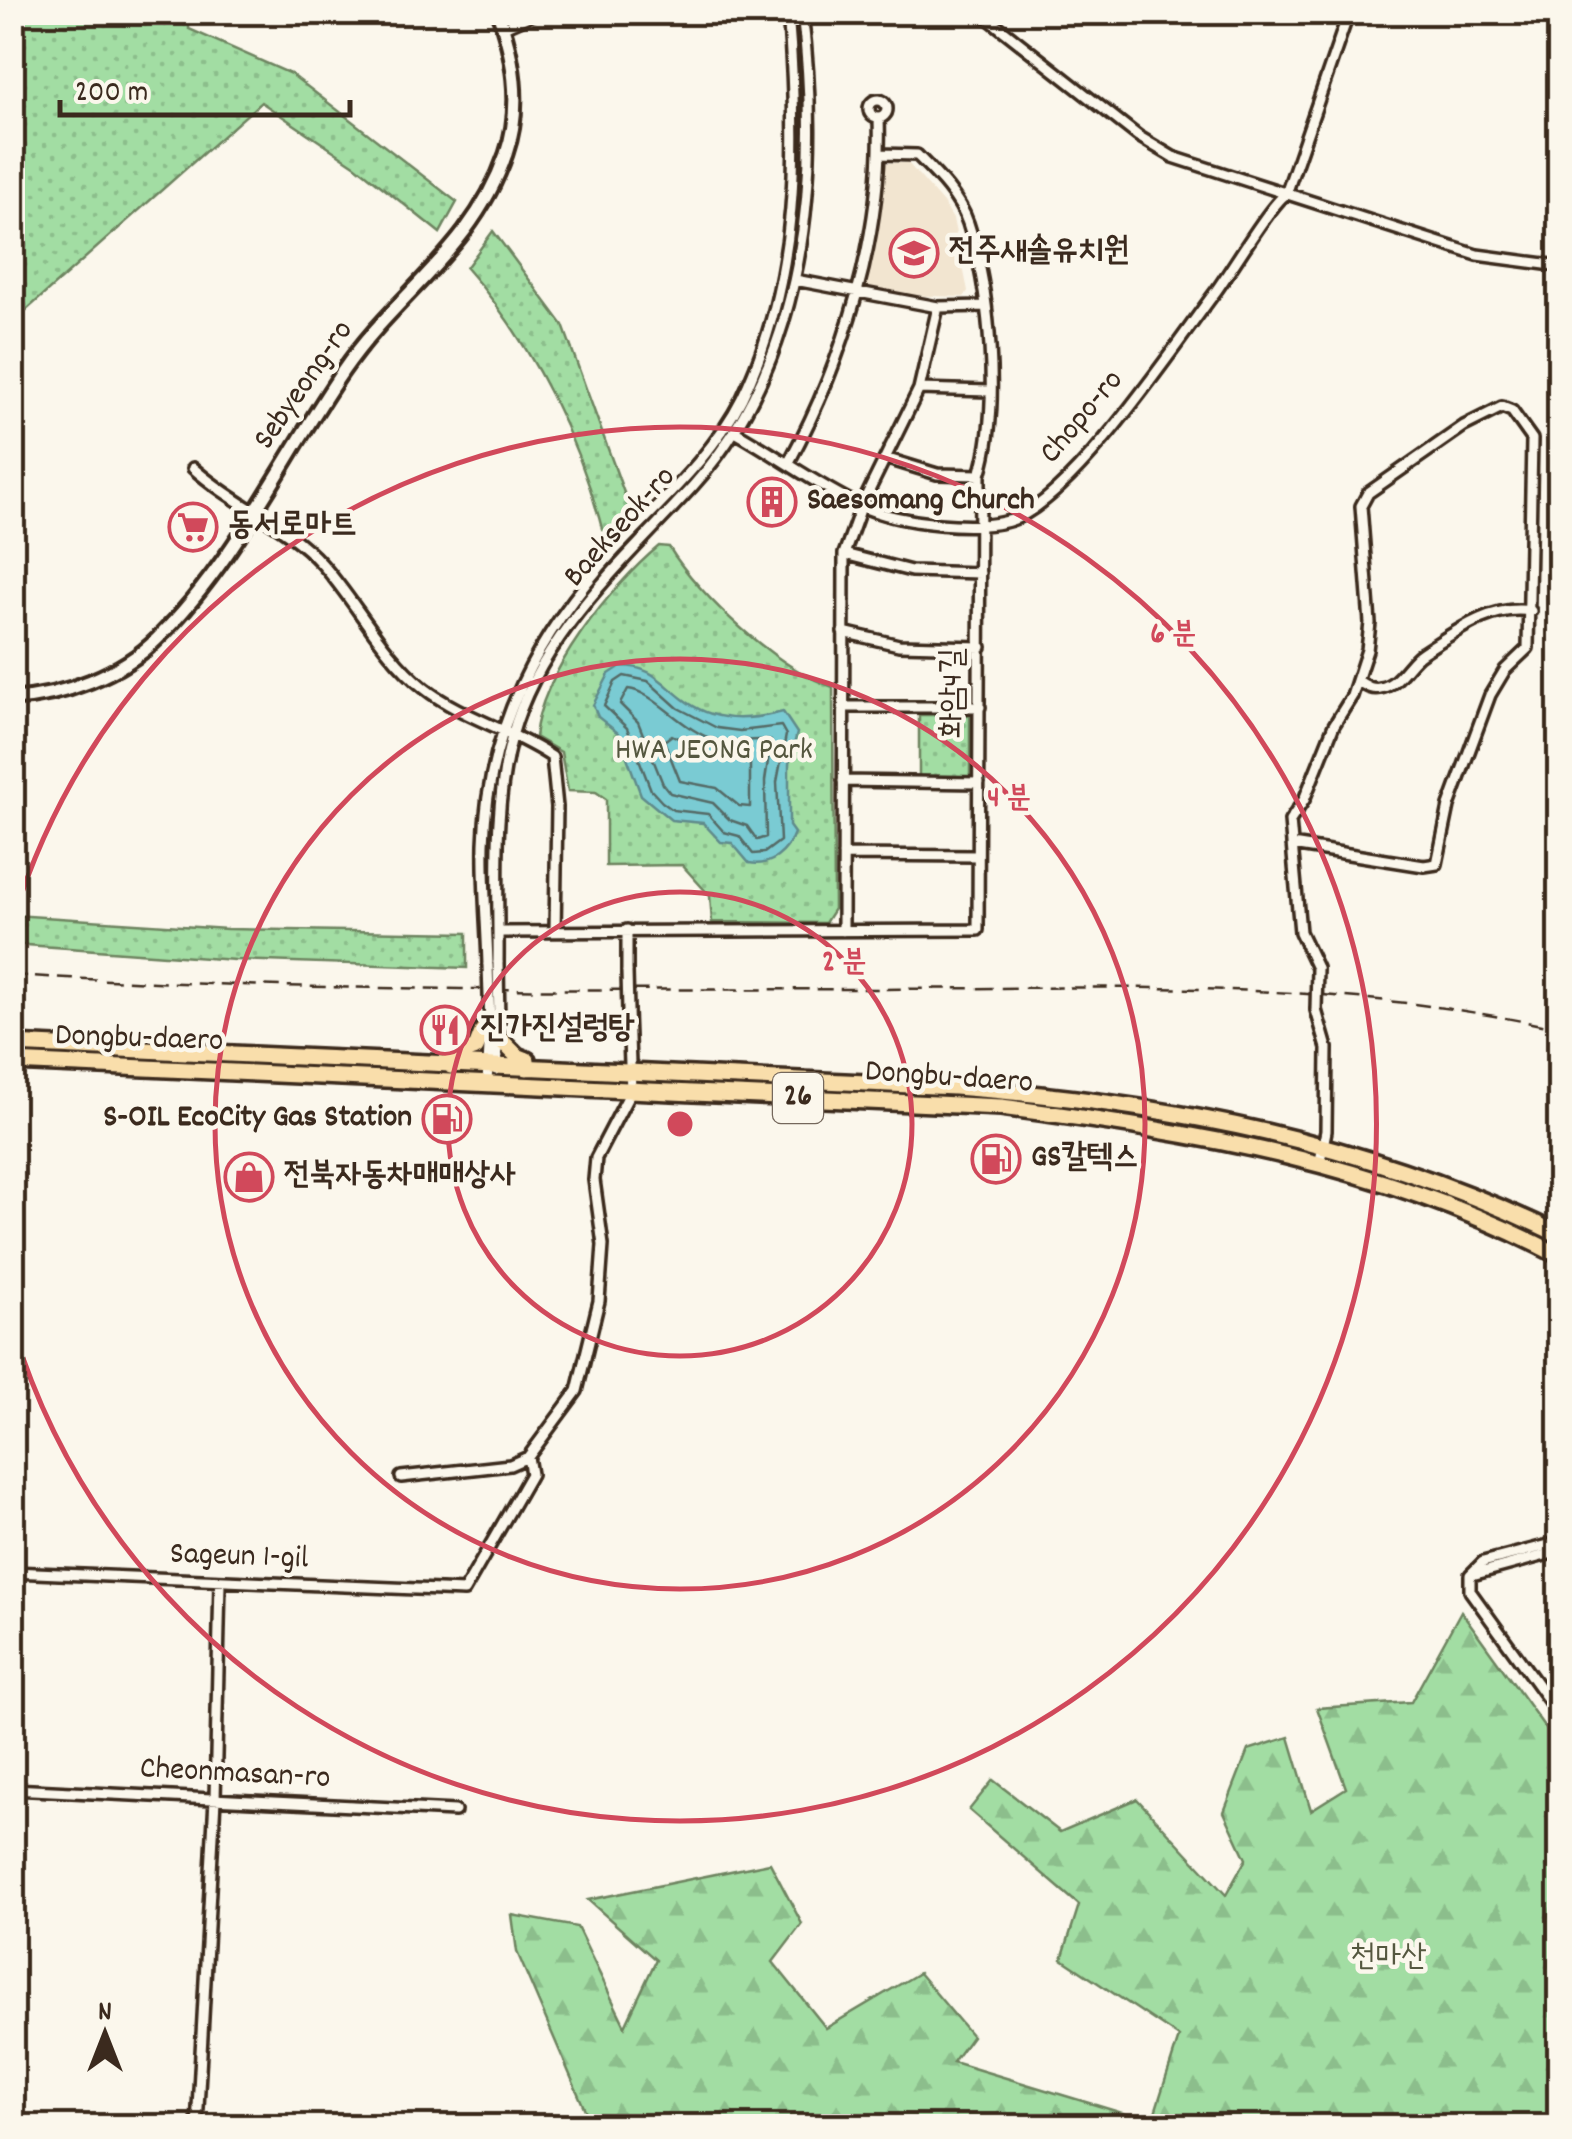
<svg xmlns="http://www.w3.org/2000/svg" width="1572" height="2139" font-family="Dekko,'Poor Story',sans-serif">
	<defs>
		<pattern id="forest-firs" width="22" height="20" patternUnits="userSpaceOnUse" patternTransform="scale(2.5)"><rect width="22" height="20" fill="#a2dda3"/><path d="M5 1l3.5 6h-7zM16 11l3.5 6h-7z" fill="#8cbe8c"/></pattern>
		<pattern id="park-dots" width="8" height="8" patternUnits="userSpaceOnUse" patternTransform="scale(2.5)"><rect width="8" height="8" fill="#a2dda3"/><path d="M2 2h.1M6 6h.1" fill="none" stroke="#8cbe8c" stroke-width="1.8" stroke-linecap="round"/></pattern>
	</defs>
	<rect width="100%" height="100%" fill="#fbf7ec"/>
	<filter id="ink" filterUnits="userSpaceOnUse"><feTurbulence type="fractalNoise" baseFrequency=".01" numOctaves="2"/><feDisplacementMap in="SourceGraphic" scale="20" xChannelSelector="R" yChannelSelector="G"/><feConvolveMatrix kernelMatrix="1 2 1 2 8 2 1 2 1" color-interpolation-filters="sRGB"/></filter>
	<g filter="url(#ink)">
		<path fill="#f2e5d0" d="M882 163H908L943 203 953 219 968 291 964 297 899 295 862 286Z"/>
		<path fill="url(#forest-firs)" stroke="#6e8460" stroke-width="2.5" d="M1461 1611 1559 1747V2126H592L517 1952 512 1915 577 1927 625 2026 656 1960 588 1900 770 1863 802 1924 773 1962 826 2028 919 1973 972 2036 953 2062 1152 2122 1179 2037 1062 1959 1079 1905 969 1810 993 1780 1060 1832 1137 1799 1226 1895 1246 1859 1224 1812 1248 1750 1289 1737 1311 1810 1346 1788 1317 1708 1411 1702Z"/>
		<path fill="url(#park-dots)" stroke="#6e8460" stroke-width="2.5" d="M13 12 189 13V29L291 74 457 202 440 233 356 166 261 102 13 322Z
			M493 231 563 325 631 512 605 540C581 443 533 343 466 268Z
			M659 546 669 547C699 596 779 670 833 687L834 909 825 923 712 922 710 896 682 865 606 866V799L596 792 568 791 561 752 535 737C541 673 611 586 659 546Z
			M919 715H970V777H919Z
			M13 915 227 929 467 933V968L235 960 13 944Z"/>
		<path fill="#7acbd3" stroke="#618b8b" stroke-width="2.5" d="M621 666C651 666 661 682 683 699 714 723 747 721 783 712L797 733 789 764V826L794 833C787 853 771 867 749 863L732 843 721 842 703 823 671 820 641 795 618 733 598 717 593 705 609 674Z"/>
		<g fill="none" stroke-linecap="round" stroke-linejoin="round">
			<path stroke="#546a66" stroke-width="2.5" d="M624 676 648 681 678 708 717 728 740 731 781 726 786 735 777 782 780 841 764 853 753 854 739 836 724 832 708 814 673 810 662 802 651 790 627 728 604 706 615 682Z
				M628 689C654 691 683 732 716 740 735 745 753 737 771 741L765 781 766 837 757 840 747 826 730 820 713 803 670 793 663 784 638 722 620 704Z
				M672 735 711 755 750 759V807L739 806 717 788 680 781 664 741Z"/>
			<g stroke="#3b2a1e" stroke-width="16">
				<path id="minor" d="M980 12 1138 136 1173 157 1477 255 1560 266
					M504 27 538 12
					M869 109a9 9 0 1 1 18 0a9 9 0 1 1-18 0Z
					M1286 194 1349 12
					M795 280 938 307 985 306
					M919 389 989 391
					M737 433C778 456 818 486 861 506 896 523 982 533 1017 518 1078 491 1173 348 1216 291 1232 269 1270 205 1286 194
					M888 459 937 474 980 475
					M789 462C844 360 883 235 879 118
					M193 468C234 505 286 524 322 564 357 603 382 655 424 688 462 718 511 729 552 757L557 807 555 931
					M844 554 911 571 980 573
					M843 632 899 645 981 647
					M1358 681C1365 685 1371 690 1380 688 1399 685 1408 662 1422 653 1455 632 1491 604 1531 611
					M843 707H980
					M843 781 979 783
					M1292 845 1424 866 1437 864 1449 806 1490 695 1505 670 1528 648 1532 439 1512 411 1502 407 1464 426 1368 493 1361 506 1370 623 1367 650 1352 696 1334 725 1304 800 1290 821 1300 932 1317 968
					M843 855 978 856
					M843 931 844 554 861 507 919 389 938 307
					M498 932 978 930 980 475C1001 408 990 289 968 223 959 196 936 174 917 155L880 154
					M498 963C499 887 492 810 512 736 540 634 625 561 693 486 807 360 822 175 802 12
					M488 965C487 925 483 884 484 844 487 727 538 633 616 549 660 502 713 456 742 398 800 279 799 142 788 12
					M627 972V930
					M1316 1010 1327 1048 1326 1131 1320 1161
					M496 1070 498 1036
					M487 1083 490 1029
					M401 1477 510 1465 528 1457 577 1391 599 1301 603 1245 594 1180 596 1158 631 1091 628 1011
					M12 1572 464 1591 531 1474 528 1457
					M1470 1575V1591L1560 1716
					M1470 1575 1483 1562 1560 1542
					M1472 1575 1560 1551
					M12 1789 455 1811
					M197 2126 215 1799 220 1582"/>
			</g>
			<g stroke="#3b2a1e" stroke-width="19">
				<path id="tertiary" d="M12 699C62 697 122 674 157 639 235 562 282 460 343 371 397 292 473 250 506 154 522 108 514 57 498 12"/>
			</g>
			<g stroke="#3b2a1e" stroke-width="22">
				<path id="primary" d="M498 1037 517 1056 527 1060V1068
					M12 1044 955 1087C1168 1103 1366 1141 1560 1235
					M12 1062 1001 1107C1199 1133 1380 1162 1560 1256
					M451 1066 452 1056 476 1048 483 1030H490"/>
			</g>
			<use href="#minor" stroke="#fbf7ec" stroke-width="9"/>
			<use href="#tertiary" stroke="#fbf7ec" stroke-width="11"/>
			<use href="#primary" stroke="#f9deab" stroke-width="15"/>
			<path stroke="#3b2a1e" stroke-width="2.5" stroke-dasharray="15 8" stroke-linecap="butt" d="M12 975C298 992 583 990 869 989 1101 988 1332 978 1560 1029"/>
			<g stroke="#3b2a1e" stroke-width="16" stroke-linecap="butt">
				<path id="minor-bridge" d="M498 963 499 1025
					M488 965 490 1026
					M627 972 628 1011
					M1316 1010 1317 968"/>
			</g>
			<use href="#minor-bridge" stroke="#fbf7ec" stroke-width="9"/>
		</g>
	</g>
	<g fill="none" stroke="#d1495b" stroke-width="5">
		<circle cx="680" cy="1124" r="232"/>
		<circle cx="680" cy="1124" r="465"/>
		<path d="M13 920A697 697 0 1 1 13 1328"/>
	</g>
	<defs>
		<g id="school-ring" transform="scale(2.5)"><circle r="9.5" fill="#fbf7ec" stroke="#d1495b" stroke-width="1.5"/><path d="M0-5L7-2L0 1L-7-2ZM-4 1L0 2.5L4 1V4Q0 6-4 4Z" fill="#d1495b"/></g>
		<g id="building-ring" transform="scale(2.5)"><circle r="9.5" fill="#fbf7ec" stroke="#d1495b" stroke-width="1.5"/><path d="M-4-6H4V6H1V3H-1V6H-4ZM-2.5-4.3h1.7v1.8h-1.7ZM.8-4.3h1.7v1.8H.8ZM-2.5-1h1.7V.8h-1.7ZM.8-1h1.7V.8H.8Z" fill="#d1495b"/></g>
		<g id="supermarket-ring" transform="scale(2.5)"><circle r="9.5" fill="#fbf7ec" stroke="#d1495b" stroke-width="1.5"/><path d="M-6-5.5h2.5l.6 2H6L4.5 2H-2.5L-4.4-4H-6ZM-1.5 3.2a1.3 1.3 0 1 0 .1 0ZM3 3.2a1.3 1.3 0 1 0 .1 0Z" fill="#d1495b"/></g>
		<g id="restaurant-ring" transform="scale(2.5)"><circle r="9.5" fill="#fbf7ec" stroke="#d1495b" stroke-width="1.5"/><path d="M-5-6h1v4h1v-4h1v4h1v-4h1v5L-1.5 .5V6h-2V.5L-5-1ZM5-6V6H3V1.5H1.5Q1.5-4 5-6Z" fill="#d1495b"/></g>
		<g id="fuel-ring" transform="scale(2.5)"><circle r="9.5" fill="#fbf7ec" stroke="#d1495b" stroke-width="1.5"/><path d="M-5.5-6h7V0h2V4h1.3V-2.5L3-4.5l.8-.8L6-3V5H2.5V1h-1V6h-7ZM-4.2-4.7v3.2H.2V-4.7Z" fill="#d1495b"/></g>
		<g id="shop-ring" transform="scale(2.5)"><circle r="9.5" fill="#fbf7ec" stroke="#d1495b" stroke-width="1.5"/><path d="M-5-2.5h2.3a2.7 3.5 0 0 1 5.4 0H5L5.5 6h-11ZM-1.5-2.5h3a1.5 2.3 0 0 0-3 0Z" fill="#d1495b"/></g>
	</defs>
	<g fill-rule="evenodd">
		<use href="#school-ring" x="914" y="253"/>
		<use href="#building-ring" x="772" y="502"/>
		<use href="#supermarket-ring" x="193" y="527"/>
		<use href="#restaurant-ring" x="445" y="1030"/>
		<use href="#fuel-ring" x="447" y="1119"/>
		<use href="#fuel-ring" x="996" y="1159"/>
		<use href="#shop-ring" x="249" y="1177"/>
	</g>
	<g text-anchor="middle" dominant-baseline="central" stroke-width="9" stroke-linejoin="round" paint-order="stroke">
		<rect fill="#fbf7ec" stroke="#75685c" stroke-width="2.5" x="773" y="1073" width="50" height="50" rx="8"/>
		<g font-size="30" font-weight="bold" fill="#3b2a1e">
			<text x="798" y="1098">26</text>
		</g>
		<g font-size="32" font-weight="bold" fill="#3b2a1e" stroke="#fbf7ec" text-anchor="start">
			<text x="949" y="253">전주새솔유치원</text>
			<text x="807" y="502">Saesomang Church</text>
			<text x="228" y="527">동서로마트</text>
			<text x="480" y="1030">진가진설렁탕</text>
			<text x="412" y="1119" text-anchor="end">S-OIL EcoCity Gas Station</text>
			<text x="1031" y="1159">GS칼텍스</text>
			<text x="284" y="1177">전북자동차매매상사</text>
		</g>
		<g font-size="32" fill="#3b2a1e" stroke="#fbf7ec">
			<text transform="translate(305 386) rotate(-55)">Sebyeong-ro</text>
			<text transform="translate(1083 418) rotate(-50)">Chopo-ro</text>
			<text transform="translate(621 528) rotate(-48)">Baekseok-ro</text>
			<text transform="translate(955 693) rotate(-90)">화암4길</text>
			<text transform="translate(139 1040) rotate(2)">Dongbu-daero</text>
			<text transform="translate(949 1079) rotate(4)">Dongbu-daero</text>
			<text transform="translate(239 1558) rotate(2)">Sageun 1-gil</text>
			<text transform="translate(235 1775) rotate(3)">Cheonmasan-ro</text>
		</g>
		<g font-size="32" fill="#55573f" stroke="#fbf7ec">
			<text x="714" y="752">HWA JEONG Park</text>
			<text x="1388" y="1959">천마산</text>
		</g>
	</g>
	<circle cx="680" cy="1124" r="15" fill="#d1495b" stroke="#fbf7ec" stroke-width="5"/>
	<g font-size="30" text-anchor="middle" font-weight="bold" fill="#d1495b" stroke="#fbf7ec" stroke-width="9" stroke-linejoin="round" paint-order="stroke">
		<text x="1173" y="642">6 분</text>
		<text x="1009" y="806">4 분</text>
		<text x="844" y="970">2 분</text>
	</g>
	<rect width="1572" height="2139" fill="none" stroke="#fbf7ec" stroke-width="50"/>
	<rect x="25" y="25" width="1522" height="2089" fill="none" stroke="#3b2a1e" stroke-width="4" filter="url(#ink)"/>
	<g transform="translate(105 2034)" stroke="#fbf7ec" stroke-width="8" paint-order="stroke">
	<path d="M0-8L18 38L0 25L-18 38Z" fill="#3b2a1e"/>
	<text y="-15" font-size="28" font-weight="bold" text-anchor="middle" fill="#3b2a1e">N</text>
	</g>
	<path d="M60 100v15h290v-15" fill="none" stroke="#3b2a1e" stroke-width="5"/>
	<text x="75" y="100" font-size="30" fill="#3b2a1e" stroke="#fbf7ec" stroke-width="8" paint-order="stroke">200 m</text>
</svg>
